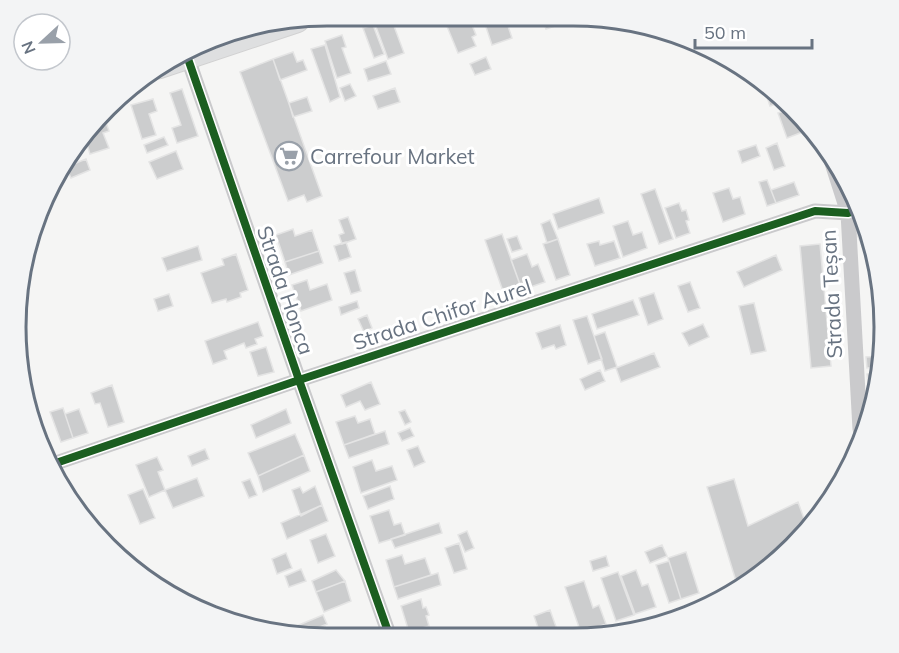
<svg xmlns="http://www.w3.org/2000/svg" width="899" height="653" font-family="Mulish,sans-serif">
	<rect width="100%" height="100%" fill="#f5f5f4"/>
	<path fill="#cccdce" stroke="#e4e4e4" stroke-width="1.5" d="M468 15 476 35 472 37 476 46 458 53 446 24Z
		M482 15H500L501 18 505 17 512 38 492 45Z
		M541 15H555L558 25 546 29Z
		M391 18 404 53 388 59 375 24Z
		M373 25 384 54 374 58 363 28Z
		M342 35 346 47 342 48 351 73 337 78 325 41Z
		M325 45 340 97 330 102 311 49Z
		M293 52 297 62 303 60 307 70 280 80 273 59Z
		M486 57 491 69 475 75 470 64Z
		M273 59 322 196 307 202 304 195 288 201 240 72Z
		M386 61 391 74 368 81 364 69Z
		M350 84 356 96 345 101 340 88Z
		M395 88 400 102 378 109 373 96Z
		M182 89 198 136 177 143 172 128 181 125 170 93Z
		M769 90 782 102 770 106 765 91Z
		M307 97 312 111 293 117 289 103Z
		M153 99 157 111 149 114 156 135 142 139 131 105Z
		M790 109 805 124 808 130 787 138 778 113Z
		M103 114 109 131 103 133 109 148 90 154 84 134 93 121Z
		M164 137 168 145 147 153 144 145Z
		M777 143 785 166 774 170 766 148Z
		M756 145 760 156 742 163 738 151Z
		M176 151 183 169 157 179 149 162Z
		M86 159 90 170 71 178 66 167Z
		M767 180 776 203 767 206 759 182Z
		M794 182 799 195 776 203 771 190Z
		M729 188 733 199 740 197 745 214 723 222 713 193Z
		M655 189 673 239 659 244 641 194Z
		M599 198 604 213 558 229 553 214Z
		M679 203 682 211 686 210 689 220 686 221 690 233 676 238 665 208Z
		M348 217 356 239 342 244 339 235 344 233 339 220Z
		M550 220 558 239 547 243 541 224Z
		M628 221 633 235 642 232 647 248 623 257 613 226Z
		M861 221 872 244 863 248 853 225Z
		M293 229 295 236 312 230 319 251 285 262 276 235Z
		M502 234 522 290 505 297 485 240Z
		M517 236 522 249 512 252 507 239Z
		M558 239 570 275 556 280 543 244Z
		M599 241 600 245 614 241 620 258 595 266 587 244Z
		M346 242 351 257 339 261 334 246Z
		M820 244 831 366 811 368 800 246Z
		M198 246 202 260 167 271 162 258Z
		M319 251 323 263 289 275 285 262Z
		M236 254 248 290 240 293 241 297 227 302 226 299 212 303 201 273 224 265 222 259Z
		M527 254 532 267 538 264 545 282 522 290 511 260Z
		M776 255 782 270 744 287 737 272Z
		M355 270 361 291 351 294 344 273Z
		M307 280 310 290 327 284 332 300 301 311 292 285Z
		M690 282 700 308 688 312 678 286Z
		M654 293 663 319 648 325 639 298Z
		M169 294 173 306 158 311 154 299Z
		M633 300 639 315 597 329 592 314Z
		M357 301 359 308 341 315 339 307Z
		M754 303 766 351 751 354 739 306Z
		M367 315 372 328 364 332 358 319Z
		M587 316 602 359 588 364 573 320Z
		M258 322 263 336 255 339 257 344 246 348 244 343 224 351 227 359 213 364 205 341Z
		M703 324 709 337 689 346 682 333Z
		M560 325 566 345 556 349 554 345 542 349 536 333Z
		M605 332 617 367 605 371 594 336Z
		M266 347 274 372 258 376 250 352Z
		M654 353 660 367 621 382 616 368Z
		M881 356V366L867 368 866 357Z
		M600 370 605 381 585 390 580 379Z
		M879 372 873 392H869L867 374Z
		M371 382 380 404 365 410 360 401 346 407 341 395Z
		M112 385 124 422 108 427 100 403 95 404 91 393Z
		M63 408 73 438 61 442 50 412Z
		M79 409 88 433 73 438 65 414Z
		M286 409 291 423 256 438 251 425Z
		M405 410 411 422 405 425 399 412Z
		M355 416 358 423 370 419 375 434 344 445 336 422Z
		M38 427 45 447 41 449 34 429Z
		M410 428 414 436 402 441 398 433Z
		M385 431 389 444 349 458 344 445Z
		M295 434 304 455 258 476 248 453Z
		M418 446 425 462 414 467 407 450Z
		M205 449 209 459 192 466 188 456Z
		M304 455 310 471 263 492 258 476Z
		M157 457 163 470 158 472 165 490 149 497 136 465Z
		M372 460 376 471 392 466 397 480 361 493 353 467Z
		M197 478 204 496 173 508 165 490Z
		M250 479 257 495 249 498 242 482Z
		M734 479 748 526 798 502 806 524 765 570 736 581 707 487Z
		M315 486 322 505 301 516 292 490 300 487 303 493Z
		M390 486 394 499 368 509 363 496Z
		M143 489 155 518 140 524 128 495Z
		M322 505 328 521 287 539 281 523Z
		M389 510 394 525 401 523 405 535 379 543 370 516Z
		M439 523 442 533 395 548 391 539Z
		M467 531 474 548 465 552 458 535Z
		M326 534 335 556 318 563 310 540Z
		M459 543 467 569 454 573 445 548Z
		M662 545 667 556 650 563 645 552Z
		M686 552 699 593 681 599 668 558Z
		M286 553 292 568 277 574 272 559Z
		M402 555 405 564 425 558 431 575 394 587 386 560Z
		M606 556 609 566 593 571 590 561Z
		M669 561 681 599 669 603 656 565Z
		M301 569 306 581 289 587 285 576Z
		M336 570 345 581 316 592 312 581Z
		M636 570 642 586 648 584 656 607 635 614 621 576Z
		M618 572 634 615 616 621 601 578Z
		M438 573 441 585 398 599 394 587Z
		M345 581 351 601 324 612 316 592Z
		M584 581 593 608 599 605 606 624 581 633 565 587Z
		M421 599 423 608 426 607 429 615 426 616 429 626 409 632 401 606Z
		M550 610 559 635 541 636 534 616Z
		M323 615 327 624 303 634 299 625Z"/>
	<g fill="none" stroke-linecap="round" stroke-linejoin="round">
		<g stroke="#d2d2d2" stroke-width="29">
			<path id="highway" d="M158 65 296 19"/>
		</g>
		<path stroke="#cacacc" stroke-width="15" d="M186 53 299 380 390 637
			M831 160 848 213 860 429
			M50 465 299 380 815 211 848 213 856 210"/>
		<use href="#highway" stroke="#dedfe0" stroke-width="27"/>
		<g stroke="#fff" stroke-width="11">
			<path id="cycleway" d="M186 53 299 380 390 637
				M50 465 299 380 815 211 848 213 856 210"/>
		</g>
		<use href="#cycleway" stroke="#1b5e20" stroke-width="8"/>
	</g>
	<defs>
		<g id="supermarket-ring" transform="scale(1.5)"><circle r="9.5" fill="#fff" stroke="#99a0a9" stroke-width="1.5"/><path d="M-6-5.5h2.5l.6 2H6L4.5 2H-2.5L-4.4-4H-6ZM-1.5 3.2a1.3 1.3 0 1 0 .1 0ZM3 3.2a1.3 1.3 0 1 0 .1 0Z" fill="#99a0a9"/></g>
	</defs>
	<g fill-rule="evenodd">
		<use href="#supermarket-ring" x="289" y="156"/>
	</g>
	<g text-anchor="middle" dominant-baseline="central" stroke-width="6" stroke-linejoin="round" paint-order="stroke">
		<g font-size="21" fill="#687381" stroke="#fff" text-anchor="start">
			<text x="310" y="156">Carrefour Market</text>
		</g>
		<g font-size="21" fill="#687381" stroke="#fff">
			<text transform="translate(286 290) rotate(71)">Strada Honca</text>
			<text transform="translate(831 294) rotate(-93)">Strada Teșan</text>
			<text transform="translate(442 314) rotate(-18)">Strada Chifor Aurel</text>
		</g>
	</g>
	<path d="M0 0H899V653H0ZM327 26H573A301 301 0 0 1 874 327V327A301 301 0 0 1 573 628H327A301 301 0 0 1 26 327V327A301 301 0 0 1 327 26Z" fill="#f3f4f5" fill-rule="evenodd"/>
	<path fill="none" stroke="#687381" stroke-width="3" d="M327 26H573A301 301 0 0 1 874 327V327A301 301 0 0 1 573 628H327A301 301 0 0 1 26 327V327A301 301 0 0 1 327 26Z"/>
	<g transform="translate(42 42) rotate(248)"><circle r="28" fill="#ffffff" stroke="#c3c7cd" stroke-width="1.5"/>
	<path d="M0-4.5L10 22L0 15L-10 22Z" fill="#99a0a9"/>
	<text y="-9" font-size="16" font-weight="bold" text-anchor="middle" fill="#687381">N</text>
	</g>
	<path d="M695 39v9h117v-9" fill="none" stroke="#687381" stroke-width="3"/>
	<text x="704" y="39" font-size="18" fill="#687381" stroke="#ffffff" stroke-width="4.5" paint-order="stroke">50 m</text>
</svg>
